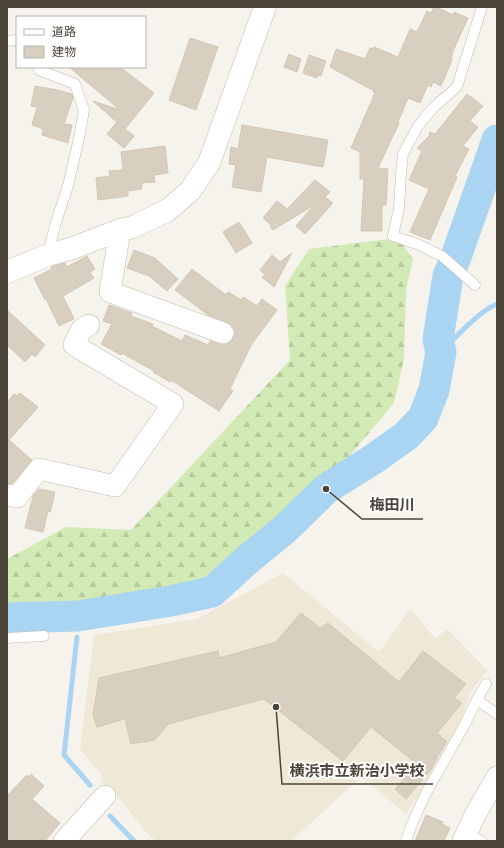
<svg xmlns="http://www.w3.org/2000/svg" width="504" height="848" font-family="'Archivo Narrow','Noto Sans JP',sans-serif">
	<defs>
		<pattern id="forest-firs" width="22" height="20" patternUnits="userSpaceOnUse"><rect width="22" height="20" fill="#d2eab5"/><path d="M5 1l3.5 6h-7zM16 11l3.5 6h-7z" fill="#b6ca9c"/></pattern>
	</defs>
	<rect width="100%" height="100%" fill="#f6f3ec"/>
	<path fill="#efe8d6" d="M283 573 379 652 411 608 435 639 447 629 488 671 471 691 461 722 422 790 406 814 361 777 291 841H156L146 832 117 796 100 781 103 777 80 749 94 635 197 619Z"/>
	<path fill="url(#forest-firs)" d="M398 238 413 259 406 290 404 359 394 403 278 541 180 607 7 606V558H9L66 527 131 530 290 360 285 286 309 249Z"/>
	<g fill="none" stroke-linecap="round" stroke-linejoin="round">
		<path stroke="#a9d4f2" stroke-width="5" d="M441 352C456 337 478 312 497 304
			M77 637 64 755 90 785
			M110 816 134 841"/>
		<path stroke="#a9d4f2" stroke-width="31" d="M7 618 78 616 171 601 212 592 247 560 285 529 326 489 372 460 406 436 423 418 434 390 441 352 438 339 448 276 456 257 497 140"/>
	</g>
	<path fill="#d8cfc1" stroke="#d3c7b4" d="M434 7H436L453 15 454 12 468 18 453 51 451 59 452 60 441 86 433 82 431 87 428 85 420 103 408 98 398 122 399 123 378 168 388 169 386 205H382V231H361L364 179H360V152L351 148 375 93 373 92 374 91 330 67 336 49 365 59 370 48 373 49 374 47 398 57 410 29 417 32 427 11 431 13Z
		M190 38 218 47 196 110 169 100Z
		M289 54 301 59 297 72 284 67Z
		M309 55 326 61 321 76 318 75 317 78 303 73Z
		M69 67H120L154 93 125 129 134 136 124 148 107 134 117 122 119 124 93 101 120 110Z
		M35 86 57 90 72 94 73 98 64 124 72 125 68 143 42 135 43 129 32 125 37 107 31 106Z
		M467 94 483 106 470 121 478 127 463 146 469 149 455 176 457 177 430 240 410 232 429 189 409 180 422 151 417 148 429 136 430 132 435 134Z
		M242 125 328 140 323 167 267 157 261 192 232 187 236 165 229 164 231 147 238 149Z
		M165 146 168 173 154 175 155 182 141 183 142 189 128 191V196L98 200 96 178 110 176 109 171 123 170 121 152Z
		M315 180 330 192 325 197 333 203 305 234 296 226 314 205 273 230 270 227 271 225 263 218 277 201 287 209Z
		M239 222 252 243 236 253 223 232Z
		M134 250 155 258 178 279 167 291 149 276 127 268Z
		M292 253 285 266 274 287 262 277 265 275 260 270 272 255 280 262Z
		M87 256 95 269 90 272 94 278 63 296 74 319 59 326 46 299 45 300 34 278 52 269 51 267 65 263 67 267Z
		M192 269 226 295 228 292 241 300 243 297 257 306 262 299 277 310 251 345 230 389 233 391 219 411 171 380 170 382 153 372 154 371 122 353 121 355 101 344 112 324 103 321 109 305 132 313 131 316 153 324 152 326 182 341 185 335 208 345 210 341 219 344 225 345 230 342 234 337 235 331 232 325 227 322 208 315 175 290Z
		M7 310 45 345 35 357 32 354 25 362 7 345Z
		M20 393 38 407 9 440 32 460 12 484 7 483V403L14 394 17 396Z
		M39 489 55 492 50 512 48 511 43 532 25 528 33 496Z
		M301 613 320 628 328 623 399 682 423 651 466 684 454 698 462 703 437 733 447 742 442 748 443 749 436 758 437 759 432 766 433 767 406 799 395 789 417 764 371 727 343 761 264 699 168 724 155 740 131 744 125 719 97 727 93 715 99 678 218 651 219 658 276 642Z
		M31 774 44 786 32 799 60 823 45 841H7V796L27 775 28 777Z
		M426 815 443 822 442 824 450 828 444 841H415Z"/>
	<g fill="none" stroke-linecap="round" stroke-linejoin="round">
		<g stroke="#c2bbae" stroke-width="11">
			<path id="service" d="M7 41 17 40
				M41 67 39 70 75 84 84 110 79 138 68 186 56 222 48 255
				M475 285 442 256 417 244 393 236 399 208 401 173 403 154 418 126 434 107 457 87 482 7
				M7 638 44 636
				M477 700 497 714
				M466 834 482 841
				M406 841 412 824 425 795 465 724 475 703 486 684"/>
		</g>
		<g stroke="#c2bbae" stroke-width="22">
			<path id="minor" d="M120 230 110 292 223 333
				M7 495 17 497 39 469 115 486 173 404 74 345 81 330 89 325
				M64 841 105 796
				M463 841 476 813 497 777"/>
		</g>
		<g stroke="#c2bbae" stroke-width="23">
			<path id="tertiary" d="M7 272 48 255 70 249 120 230 133 227 168 210 190 191 209 163 265 7"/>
		</g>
		<use href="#service" stroke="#fff" stroke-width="10"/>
		<use href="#minor" stroke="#fff" stroke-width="21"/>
		<use href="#tertiary" stroke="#fff" stroke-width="22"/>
	</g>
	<path fill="none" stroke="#4b4439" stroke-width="1.5" d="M326 489L362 519H423M276 707L282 784H433"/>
	<g fill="#4b4439" stroke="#fff" stroke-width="1.5">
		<circle cx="326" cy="489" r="4"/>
		<circle cx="276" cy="707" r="4"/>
	</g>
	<g font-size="15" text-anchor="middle" font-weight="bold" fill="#4b4439" stroke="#fff" stroke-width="4" stroke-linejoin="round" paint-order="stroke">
		<text x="392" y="510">梅田川</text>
		<text x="357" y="776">横浜市立新治小学校</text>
	</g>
	<rect width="504" height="848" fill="none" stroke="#4b4439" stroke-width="16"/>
	<rect x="16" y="16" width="130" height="52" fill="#ffffff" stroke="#b7b4b0"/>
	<rect x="24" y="29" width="20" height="6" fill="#ffffff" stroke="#b7b4b0"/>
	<text x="52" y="36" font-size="12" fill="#4b4439">道路</text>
	<rect x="24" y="46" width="20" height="12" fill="#d8cfc1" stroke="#b7b4b0"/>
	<text x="52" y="56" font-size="12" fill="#4b4439">建物</text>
</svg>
